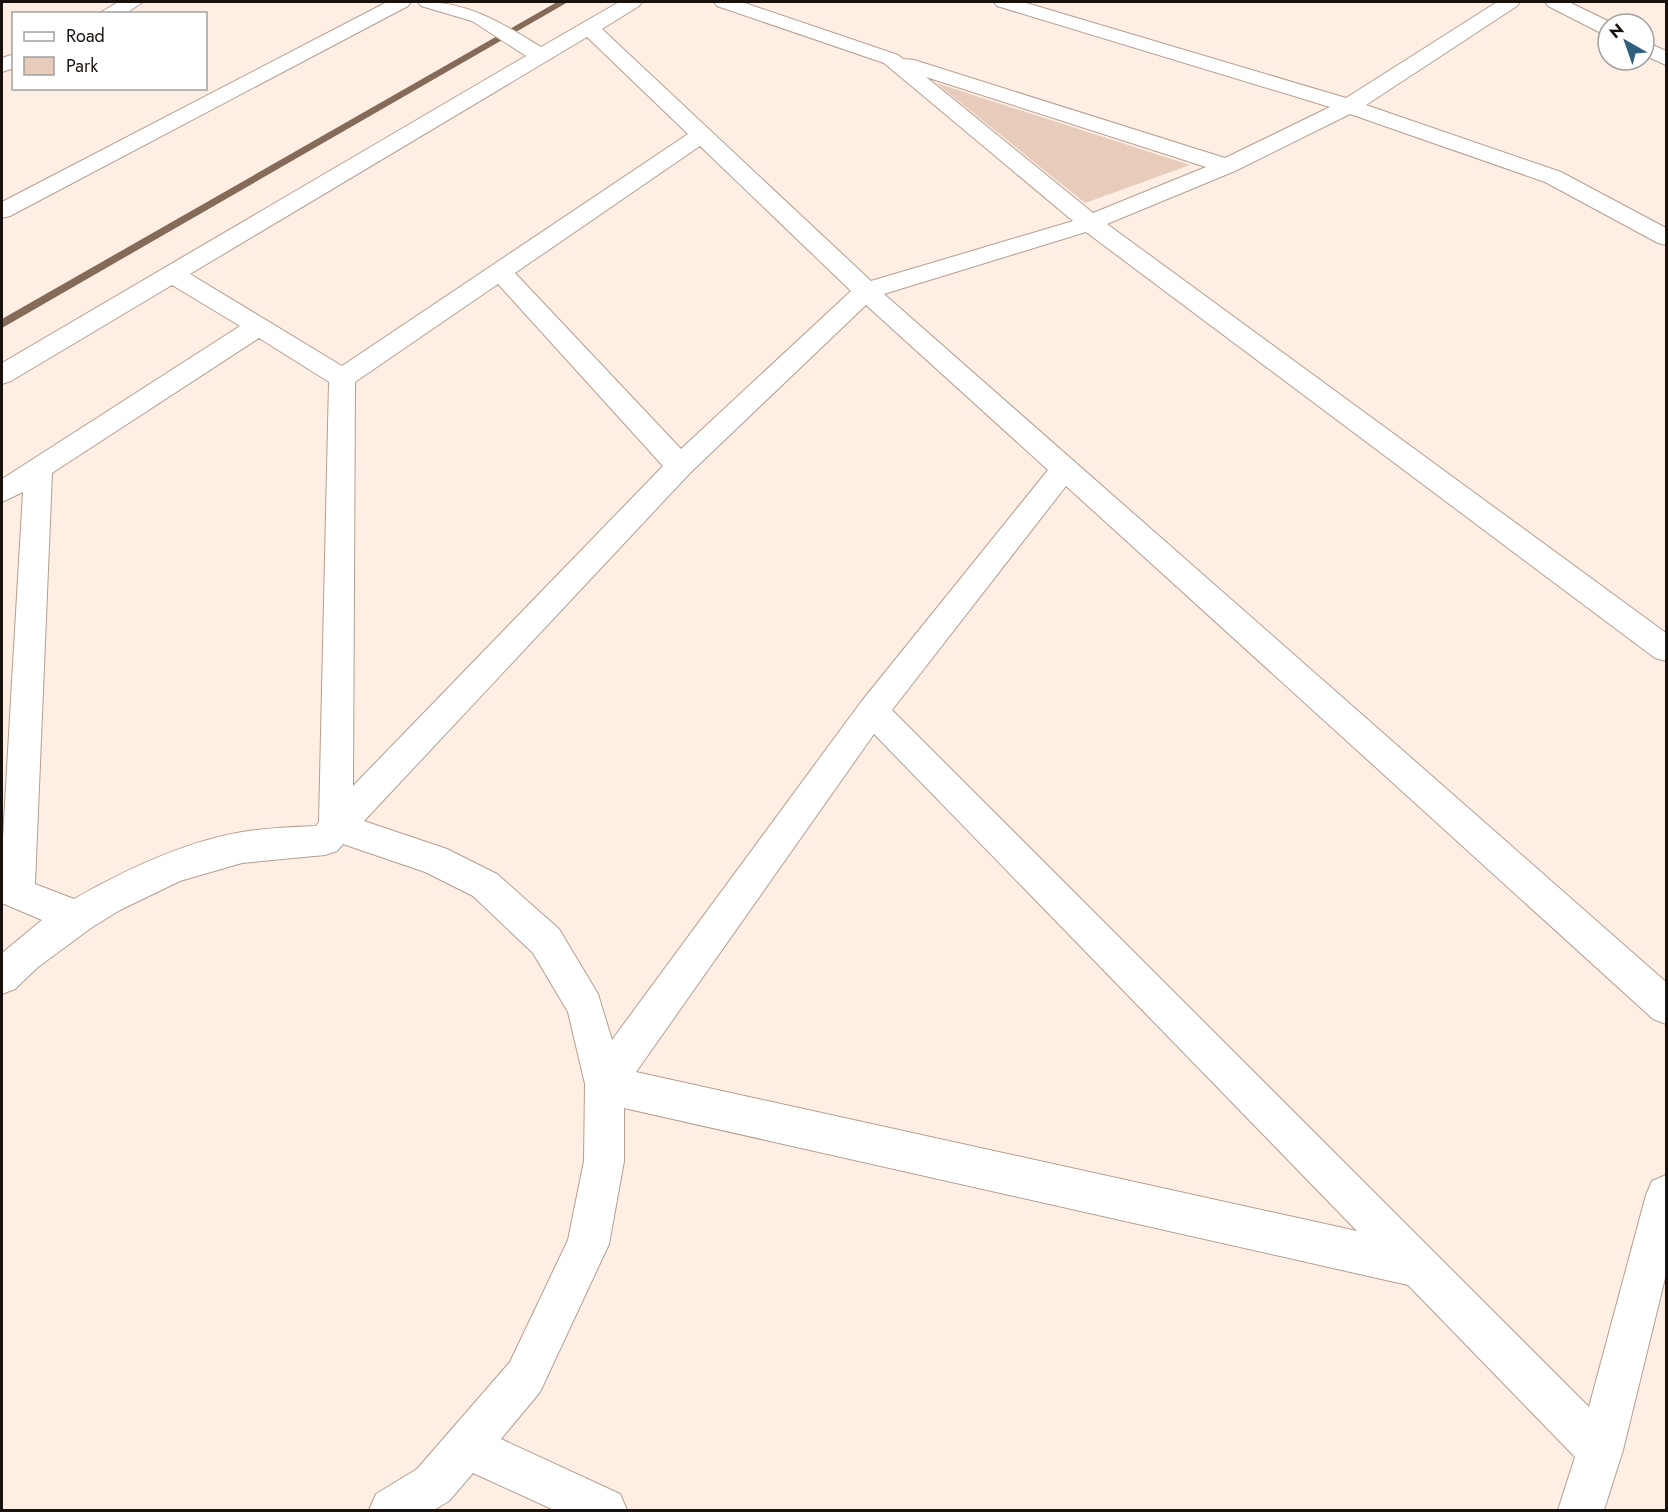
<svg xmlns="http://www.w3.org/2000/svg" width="1668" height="1512" font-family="Jost,sans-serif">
	<rect width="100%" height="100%" fill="#feeee4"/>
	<path fill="#e7ccbb" d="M936 83 1190 165 1085 203Z"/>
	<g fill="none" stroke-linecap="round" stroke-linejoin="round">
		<path fill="#856a58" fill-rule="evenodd" d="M557 2H568L2 328V319Z"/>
		<g stroke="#b69e8f" stroke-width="2">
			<path id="minor" d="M118 2H143L125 14H98Z
				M387 2H411L408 6 10 216 2 218V202Z
				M418 2C466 0 502 23 541 47L619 2H642L639 6 602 29 871 281 1073 221 884 63 717 6 714 2H742L898 55 903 59 914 60 1225 158 1330 107 997 6 994 2H1023L1346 98 1497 2H1520L1517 6 1366 105 1561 172 1666 228V245L1658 243 1545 182 1350 114 1235 171 1107 224 1666 633V661L1655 658 1086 232 884 294 1666 982V1024L1653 1019 1066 486 892 710 1589 1407 1646 1195 1652 1181 1666 1175V1274L1623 1450 1604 1510H1558L1575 1457 1408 1285 624 1108V1161L609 1244 540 1392 501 1439 620 1494 627 1510H554L473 1473 449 1501 434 1510H369L376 1494 417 1469 510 1362 568 1240 584 1161 585 1084 568 1012 533 953 473 896 425 872 343 844 337 851 325 855 242 863 180 881 120 910 91 928 38 967 15 989 2 994V953L42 920 2 903V855L23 492 2 502V479L240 326 172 285 11 381 2 384V363L526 56 472 21 421 6ZM587 37 688 134 342 366 190 274ZM926 77 1206 167 1093 213ZM700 146 851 291 681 449 515 273ZM498 284 663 466 353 786 355 382ZM866 305 1048 470 861 702 612 1040 598 994 559 929 497 874 447 849 364 821 690 473ZM259 338 329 382 319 822 316 826C291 827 266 828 242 832 183 842 125 870 74 899L35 884 52 473ZM874 734 1357 1231 636 1072Z
				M1545 2H1569L1614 24H1608V35L1601 33 1548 6Z
				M1644 41 1666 51V65L1644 55Z
				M14 54V68L2 72V58Z"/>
		</g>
		<use href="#minor" fill="#fff" fill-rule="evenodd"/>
	</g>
	<rect width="1668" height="1512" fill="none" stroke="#19110b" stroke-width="6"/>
	<rect x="12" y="12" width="195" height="78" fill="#ffffff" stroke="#a3a09d" stroke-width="1.5"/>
	<rect x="24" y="32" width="30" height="9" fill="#ffffff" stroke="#a3a09d" stroke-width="1.5"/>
	<text x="66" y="42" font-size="18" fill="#19110b">Road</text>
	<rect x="24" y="57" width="30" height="18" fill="#e7ccbb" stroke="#a3a09d" stroke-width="1.5"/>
	<text x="66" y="72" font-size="18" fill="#19110b">Park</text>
	<g transform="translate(1626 42) rotate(320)"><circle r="28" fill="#ffffff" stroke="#a3a09d" stroke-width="1.5"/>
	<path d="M0-4.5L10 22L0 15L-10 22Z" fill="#2f607e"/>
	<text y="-9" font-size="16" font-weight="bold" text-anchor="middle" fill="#19110b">N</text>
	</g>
</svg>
